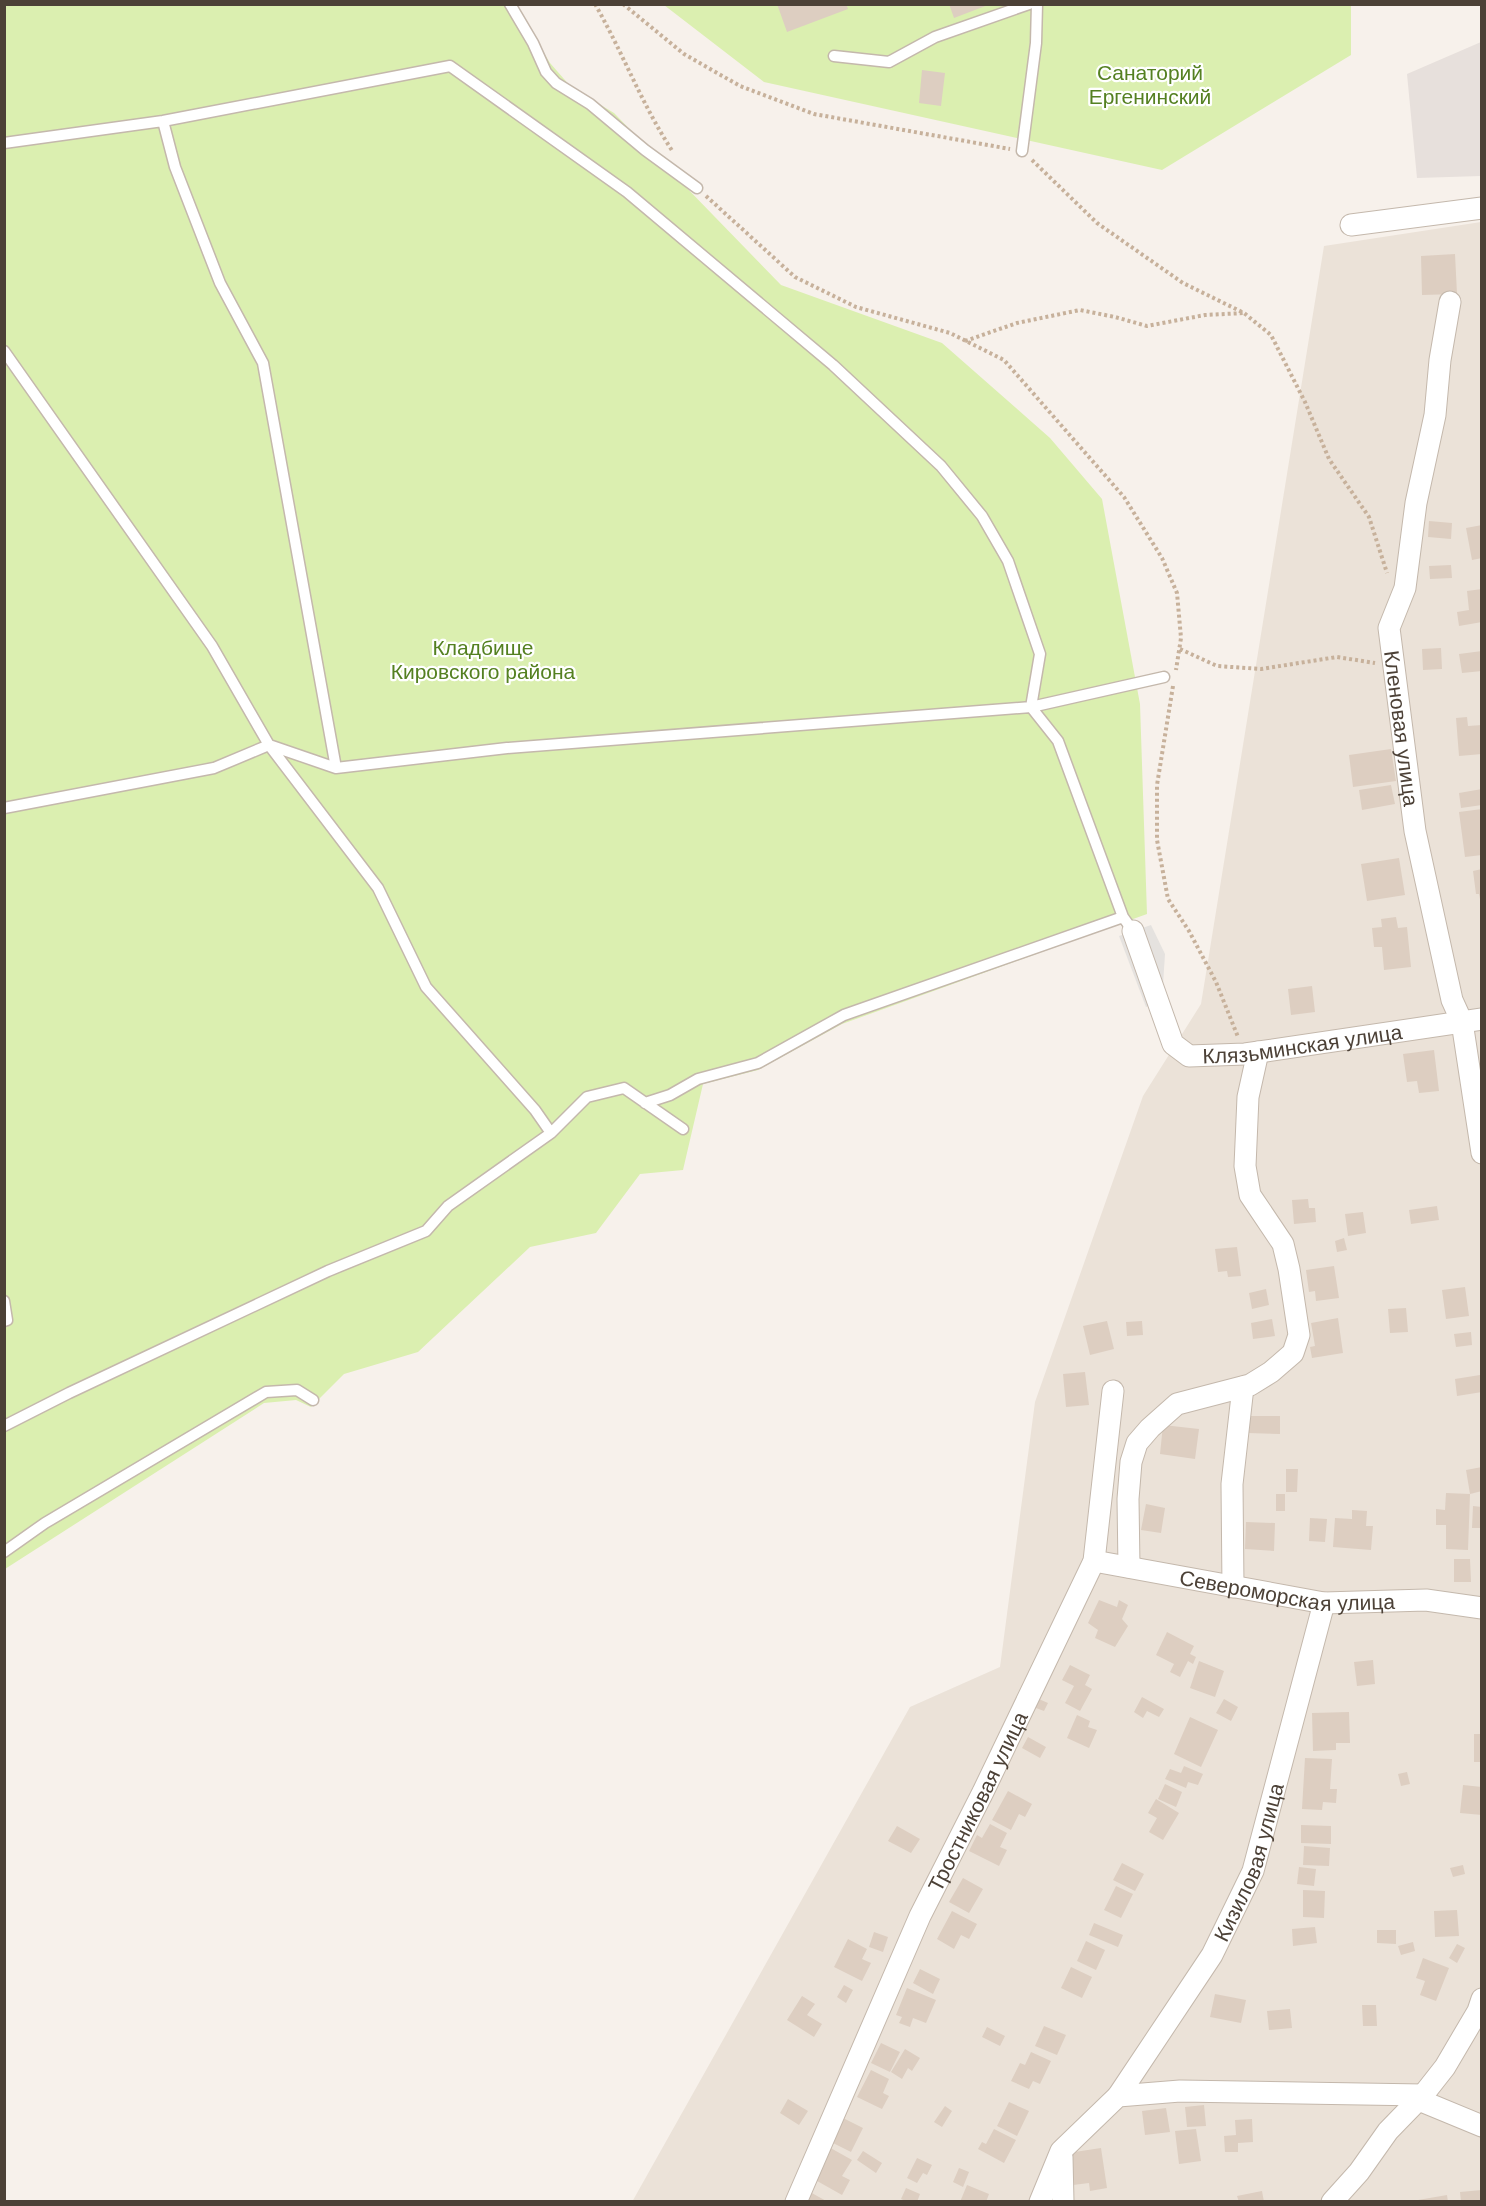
<svg xmlns="http://www.w3.org/2000/svg" width="1486" height="2206" font-family="Helvetica,sans-serif">
	<rect width="100%" height="100%" fill="#f7f1eb"/>
	<path fill="#ebe2d8" d="M1481 222V2201L632 2202 910 1707 1000 1667 1035 1402 1143 1096 1201 1004 1324 246Z"/>
	<path fill="#e7e0dc" d="M1481 42V176L1417 178 1407 74Z"/>
	<path fill="#dbefb0" d="M5 5H515L550 63 571 87 614 113 781 285 942 343 1050 438 1102 499 1140 704 1147 914 842 1024 758 1070 703 1084 683 1170 640 1174 596 1233 530 1247 418 1352 344 1374 311 1407 296 1400 264 1403 5 1569Z
		M664 5H1351V55L1162 170 764 82Z"/>
	<path fill="#e5e2df" d="M1151 925 1165 954 1162 1000 1146 1007 1119 936Z"/>
	<path fill="#ddcec1" d="M777 4H846L848 9 787 32Z
		M949 4H988V5L954 18Z
		M922 70 945 73 941 106 919 103Z
		M1455 254 1457 294 1422 295 1421 256Z
		M1429 521 1452 523 1451 539 1428 537Z
		M1482 525V558L1472 560 1466 528Z
		M1451 565 1452 578 1430 579 1429 566Z
		M1482 589V622L1459 626 1457 612 1469 610 1467 591Z
		M1441 648 1442 669 1423 670 1422 649Z
		M1482 651V671L1462 673 1459 654Z
		M1467 717 1468 726 1482 725V754L1459 756 1456 718Z
		M1391 749 1396 781 1353 787 1349 755Z
		M1391 785 1395 804 1362 810 1359 790Z
		M1482 789V805L1461 808 1459 793Z
		M1482 809V855L1465 857 1459 812Z
		M1399 858 1405 895 1367 901 1361 864Z
		M1482 869V899H1480L1479 894H1476L1473 871Z
		M1396 917 1398 928 1407 927 1411 967 1384 970 1382 947H1374L1372 928 1382 927 1381 919Z
		M1312 986 1315 1012 1291 1015 1288 989Z
		M1434 1050 1439 1091 1419 1093 1417 1081 1407 1082 1403 1054Z
		M1308 1199 1309 1208H1315L1316 1222 1294 1224 1292 1200Z
		M1437 1206 1439 1220 1411 1224 1409 1210Z
		M1363 1212 1366 1233 1348 1236 1345 1214Z
		M1344 1238 1347 1250 1337 1252 1335 1241Z
		M1237 1247 1241 1276 1228 1277 1227 1271 1218 1272 1215 1249Z
		M1334 1266 1339 1298 1316 1301 1315 1291 1309 1292 1306 1270Z
		M1465 1287 1469 1316 1446 1319 1442 1290Z
		M1266 1289 1269 1305 1252 1309 1249 1293Z
		M1406 1308 1408 1332 1390 1333 1388 1309Z
		M1338 1318 1343 1353 1312 1358 1310 1347 1315 1346 1311 1323Z
		M1272 1319 1275 1336 1253 1339 1251 1323Z
		M1107 1321 1114 1349 1090 1355 1083 1326Z
		M1142 1321 1143 1335 1127 1336 1126 1322Z
		M1471 1332 1472 1345 1456 1347 1454 1334Z
		M1085 1372 1089 1405 1066 1407 1063 1374Z
		M1480 1375 1482 1392 1457 1396 1455 1379Z
		M1247 1416H1280V1434L1247 1433Z
		M1163 1425 1199 1429 1195 1459 1160 1454Z
		M1482 1467V1491L1470 1494 1468 1550 1446 1549V1525H1436V1509L1445 1510 1446 1493 1470 1494 1466 1470Z
		M1286 1469H1298L1297 1492H1286Z
		M1276 1494H1285V1511H1276Z
		M1146 1504 1165 1508 1161 1533 1141 1530Z
		M1473 1506 1482 1507V1528H1472Z
		M1352 1510 1367 1511 1366 1526H1373L1371 1550 1333 1547 1335 1518 1352 1519Z
		M1310 1518 1327 1519 1325 1542 1309 1541Z
		M1246 1522 1275 1523 1274 1551 1245 1549Z
		M1454 1559H1470L1471 1582H1454Z
		M1099 1600 1117 1607 1119 1600 1128 1605 1122 1619 1128 1626 1115 1647 1095 1638 1098 1630 1088 1623Z
		M1167 1632 1194 1646 1190 1654 1196 1657 1193 1664 1188 1661 1180 1677 1170 1672 1174 1664 1156 1655Z
		M1373 1660 1375 1684 1357 1686 1354 1662Z
		M1199 1661 1224 1671 1215 1697 1190 1688Z
		M1070 1665 1090 1675 1085 1685 1092 1689 1080 1711 1065 1703 1074 1686 1062 1680Z
		M1032 1696 1048 1703 1044 1711 1028 1705Z
		M1142 1697 1164 1709 1159 1717 1147 1711 1143 1718 1134 1712Z
		M1224 1699 1238 1707 1231 1721 1216 1713Z
		M1349 1712 1350 1743H1336V1750L1313 1751 1312 1713Z
		M1077 1715 1090 1721 1088 1727 1097 1730 1089 1748 1067 1738Z
		M1190 1717 1218 1730 1201 1767 1174 1754Z
		M1474 1734H1482V1762H1474Z
		M1028 1737 1046 1747 1040 1758 1022 1748Z
		M1305 1758 1332 1759 1330 1789H1337L1336 1803 1323 1802 1322 1810 1302 1809Z
		M1184 1766 1203 1774 1198 1785 1188 1782 1186 1788 1165 1779 1170 1769 1181 1773Z
		M1407 1772 1410 1784 1401 1786 1398 1774Z
		M1165 1784 1182 1792 1176 1807 1158 1799Z
		M1463 1785 1482 1787V1815L1460 1813Z
		M1008 1791 1032 1804 1025 1817 1019 1814 1011 1830 992 1820Z
		M1156 1799 1179 1813 1163 1840 1149 1832 1157 1818 1148 1813Z
		M990 1824 1007 1833 1000 1847 1007 1850 999 1866 969 1851 977 1835 982 1838Z
		M1301 1825 1331 1826V1844L1301 1843Z
		M897 1826 920 1839 911 1853 888 1841Z
		M1304 1846 1330 1848 1329 1866 1303 1865Z
		M1122 1863 1144 1874 1135 1891 1113 1880Z
		M1463 1865 1465 1874 1453 1877 1450 1868Z
		M1299 1867 1316 1869 1314 1886 1297 1884Z
		M963 1878 983 1889 969 1913 949 1902Z
		M1116 1886 1133 1894 1121 1918 1104 1910Z
		M1303 1890 1325 1891 1324 1918 1303 1917Z
		M1457 1910 1459 1936 1435 1937 1434 1911Z
		M952 1911 977 1924 969 1939 961 1935 954 1949 937 1939Z
		M1094 1923 1123 1935 1118 1947 1089 1935Z
		M1315 1927 1317 1943 1293 1946 1292 1929Z
		M1377 1930H1396V1944L1377 1943Z
		M874 1932 888 1937 883 1952 869 1947Z
		M848 1939 867 1949 862 1959 871 1963 862 1981 834 1967Z
		M1086 1941 1105 1950 1096 1970 1077 1961Z
		M1413 1942 1415 1951 1401 1955 1398 1946Z
		M1457 1944 1465 1948 1457 1963 1449 1958Z
		M1423 1958 1449 1968 1436 2001 1420 1995 1425 1981 1416 1978Z
		M1071 1967 1092 1977 1082 1998 1061 1988Z
		M920 1969 940 1979 933 1994 913 1983Z
		M844 1985 853 1990 846 2003 837 1997Z
		M907 1988 936 2000 926 2023 913 2018 910 2027 899 2023 902 2017 896 2015Z
		M1215 1994 1246 2000 1241 2023 1210 2017Z
		M802 1996 815 2004 807 2015 822 2024 814 2037 787 2020Z
		M1362 2005H1376L1377 2026H1363Z
		M1290 2009 1292 2028 1269 2030 1267 2011Z
		M1044 2026 1066 2035 1057 2055 1035 2046Z
		M987 2027 1005 2036 1000 2046 982 2037Z
		M881 2043 900 2052 890 2072 871 2063Z
		M905 2049 920 2058 912 2071 908 2068 902 2079 891 2072Z
		M1031 2052 1051 2061 1040 2084 1033 2081 1029 2089 1011 2081 1020 2063 1025 2065Z
		M871 2070 889 2079 883 2093 889 2096 882 2109 857 2097Z
		M788 2099 808 2111 799 2125 780 2113Z
		M1009 2102 1029 2111 1017 2136 997 2126Z
		M1204 2105 1206 2126 1187 2127 1185 2107Z
		M945 2106 952 2111 942 2127 934 2122Z
		M1166 2108 1170 2132 1145 2135 1142 2111Z
		M843 2118 863 2128 851 2152 831 2142Z
		M1252 2119 1253 2142 1238 2143V2152H1225L1224 2136 1236 2135 1235 2120Z
		M994 2129 1016 2140 1004 2163 978 2149 982 2142 986 2144Z
		M1196 2129 1201 2161 1179 2164 1175 2131Z
		M827 2146 852 2160 842 2176 850 2180 842 2195 810 2177Z
		M1101 2148 1107 2188 1090 2191 1089 2183 1073 2185 1068 2153Z
		M863 2151 882 2163 876 2173 857 2160Z
		M917 2158 932 2165 927 2175 923 2173 917 2183 907 2178Z
		M959 2168 969 2172 963 2187 953 2182Z
		M967 2185 989 2194 986 2202H960Z
		M906 2188 920 2194 917 2202H908L901 2199Z
		M1482 2190V2202H1461L1460 2192Z
		M1262 2191 1264 2202H1239L1237 2196Z
		M810 2192 828 2202H806Z
		M1447 2195 1448 2202H1418V2200Z"/>
	<g fill="none" stroke-linecap="round" stroke-linejoin="round">
		<g stroke="#c4b8ac" stroke-width="13">
			<path id="service" d="M510 4 533 43 546 72 556 83 590 104 645 150 697 188
				M834 56 889 62 935 37 1029 4
				M163 121 175 167 220 283 263 363 336 768
				M4 143 163 121 450 66 627 192 833 365 941 466 982 516 1008 561 1040 654 1031 707 1058 741 1123 917 1133 931
				M1022 151 1036 43 1037 4
				M4 351 212 646 269 745 378 888 426 987 535 1110 551 1133 587 1097 624 1088 683 1129
				M4 808 214 768 269 745 336 768 507 748 1031 707 1164 677
				M645 1103 670 1095 698 1079 758 1063 844 1015 1123 917
				M4 1301 7 1320 4 1321
				M4 1426 69 1393 328 1271 426 1231 448 1206 551 1133
				M4 1552 45 1523 266 1392 297 1390 313 1400"/>
		</g>
		<g stroke="#c4b8ac" stroke-width="23">
			<g id="minor">
				<path d="M1351 225 1482 208"/>
				<path id="s1" d="M1450 302 1440 360 1435 415 1416 503 1405 588 1389 628 1415 831 1452 1000 1462 1022 1482 1153"/>
				<path id="s2" d="M1133 931 1173 1044 1189 1056 1245 1054 1482 1019"/>
				<path id="s3" d="M1094 1561 1324 1603 1426 1600 1482 1608"/>
				<path d="M1129 1567 1128 1499 1131 1462 1137 1443 1150 1428 1177 1404 1250 1385 1271 1372 1293 1353 1299 1335 1289 1269 1283 1244 1250 1195 1245 1166 1248 1097 1258 1052"/>
				<path d="M1233 1587 1232 1484 1243 1387"/>
				<path id="s4" d="M1118 2096 1212 1955 1253 1871 1324 1603"/>
				<path d="M1419 2100 1482 2126"/>
				<path d="M1062 2157 1063 2202"/>
				<path id="s5" d="M796 2202 920 1916 983 1792 1094 1561 1113 1391"/>
				<path d="M1040 2202 1061 2151 1118 2096 1180 2091 1423 2095"/>
				<path d="M1332 2202 1359 2172 1388 2131 1423 2095 1445 2067 1478 2011 1482 1999"/>
			</g>
		</g>
		<path stroke="#c7b19b" stroke-width="4" stroke-dasharray="3 3" stroke-linecap="butt" d="M595 4C623 53 642 105 673 152
			M623 4 684 54 740 86 814 114 1010 149
			M1032 160 1097 223 1183 283 1244 313 1271 335 1305 402 1329 459 1369 517 1387 573
			M706 196 795 277 856 307 950 333 1004 360 1124 497 1162 558 1177 593 1181 638 1176 670
			M965 341 1017 323 1080 310 1115 317 1147 326 1205 315 1244 313
			M1180 649 1217 666 1261 669 1337 657 1375 663
			M1173 686 1157 785V840L1168 899 1189 931 1216 982 1238 1037"/>
		<use href="#service" stroke="#fff" stroke-width="10"/>
		<use href="#minor" stroke="#fff" stroke-width="21"/>
	</g>
	<g text-anchor="middle" dominant-baseline="central" stroke-width="4.5" stroke-linejoin="round" paint-order="stroke">
		<g font-size="21" fill="#548021" stroke="#fff">
			<text x="1150" y="72">Санаторий<tspan x="1150" dy="24">Ергенинский</tspan></text>
			<text x="483" y="647">Кладбище<tspan x="483" dy="24">Кировского района</tspan></text>
		</g>
		<g font-size="21" fill="#4c4137" stroke="#fff">
			<text stroke="none"><textPath href="#s1" startOffset="434">Кленовая улица</textPath></text>
			<text stroke="none"><textPath href="#s2" startOffset="254">Клязьминская улица</textPath></text>
			<text stroke="none"><textPath href="#s3" startOffset="196">Североморская улица</textPath></text>
			<text stroke="none"><textPath href="#s5" startOffset="440">Тростниковая улица</textPath></text>
			<text stroke="none"><textPath href="#s4" startOffset="270">Кизиловая улица</textPath></text>
		</g>
	</g>
	<rect width="1486" height="2206" fill="none" stroke="#4c4137" stroke-width="12"/>
</svg>
